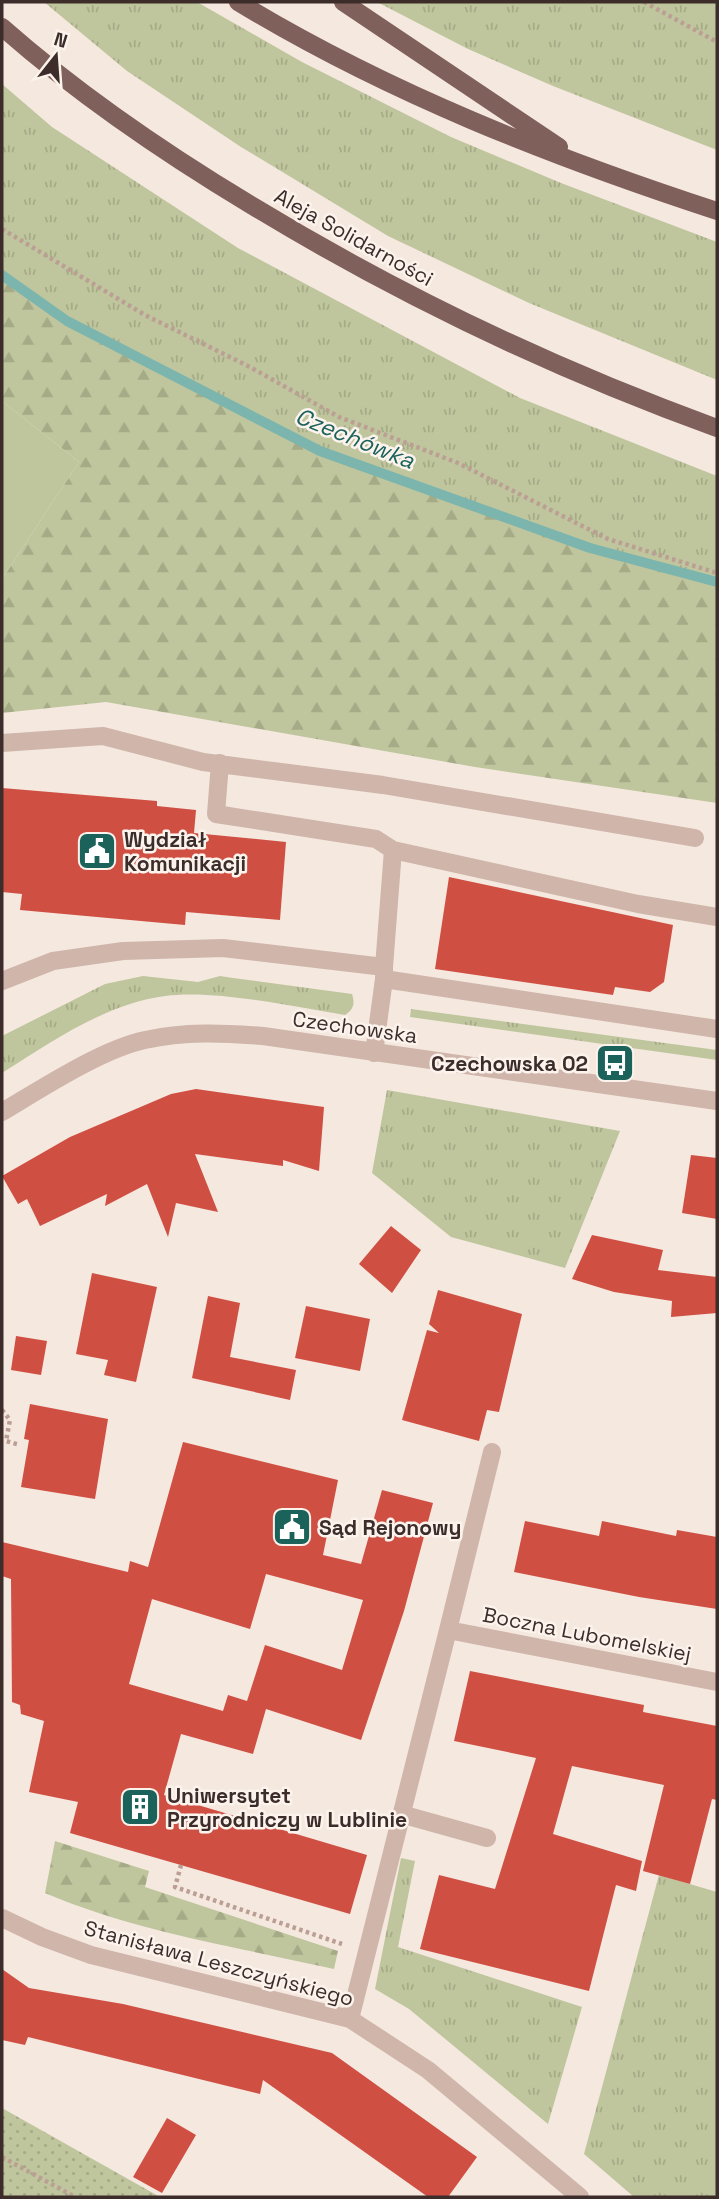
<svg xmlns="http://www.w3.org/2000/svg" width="719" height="2199" font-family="'Space Grotesk',sans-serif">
	<defs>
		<pattern id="grass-tufts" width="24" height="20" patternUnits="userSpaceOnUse" patternTransform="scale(1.75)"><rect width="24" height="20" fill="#bfc69d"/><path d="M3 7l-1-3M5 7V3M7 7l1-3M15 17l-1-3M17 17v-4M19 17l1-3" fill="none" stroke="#a5aa87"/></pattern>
		<pattern id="forest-firs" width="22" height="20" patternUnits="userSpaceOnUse" patternTransform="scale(1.75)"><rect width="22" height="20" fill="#bfc69d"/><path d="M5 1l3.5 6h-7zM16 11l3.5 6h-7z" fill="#a5aa87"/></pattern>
		<pattern id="park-dots" width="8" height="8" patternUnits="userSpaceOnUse" patternTransform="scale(1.75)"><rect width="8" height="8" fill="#bfc69d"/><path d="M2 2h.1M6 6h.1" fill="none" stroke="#a5aa87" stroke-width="1.8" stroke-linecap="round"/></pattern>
	</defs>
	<rect width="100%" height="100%" fill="#f5e8df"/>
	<path fill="url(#grass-tufts)" d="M44 2H197L302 62 451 137 561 183 717 242V380L529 303 388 236 241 147 127 71Z
		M377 2H717V150L553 86 468 49Z
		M2 84 52 127 238 248 520 398 717 476V582L590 548 320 451 67 321 2 275Z
		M143 976 198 982 220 976 233 978 352 994C355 1003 354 1009 345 1015 294 1007 215 989 165 996 105 1004 51 1042 2 1073V1036L105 984Z
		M411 1009 717 1050V1060L410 1017Z
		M387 1090 620 1131 565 1268 451 1237 372 1173Z
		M401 1858 415 1861 398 1947 582 2007 548 2124 409 2009 375 1989Z
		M659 1875 717 1892V2197H634L584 2154Z"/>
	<path fill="url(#forest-firs)" d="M2 275 67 321 320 451 590 548 717 582V803L475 767 106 702 2 713V579L79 462 2 401Z
		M55 1841 149 1871 145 1887 338 1951 334 1969C237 1947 137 1932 45 1893Z"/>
	<path fill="url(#park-dots)" d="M2 2108 160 2197H2Z"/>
	<path fill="#bfc69d" d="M2 401 79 462 2 579Z"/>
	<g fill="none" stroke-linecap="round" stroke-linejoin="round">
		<path stroke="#7cb5ae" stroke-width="10" d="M2 275 67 321 320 451 590 548 717 582"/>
	</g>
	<path fill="#d04f43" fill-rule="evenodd" d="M2 788 157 801V806L196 810 194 833 286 842 280 920 186 912 185 925 20 910 22 894 2 892Z
		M449 877 673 925 664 982 650 992 615 987 613 995 435 969Z
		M196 1089 324 1107 319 1171 283 1160V1166L195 1154 218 1212 176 1203 168 1237 147 1184 105 1206 107 1194 40 1226 27 1199 18 1204 2 1176 70 1137 171 1094Z
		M691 1155 717 1158V1219L682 1213Z
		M391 1226 421 1250 392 1293 359 1264Z
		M592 1235 663 1250 658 1270 717 1277V1313L671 1317 672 1301 614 1292 572 1279Z
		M92 1273 157 1287 136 1382 104 1375 108 1360 76 1354Z
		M438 1290 522 1314 499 1412 487 1410 479 1441 402 1420 427 1330 439 1333 429 1324Z
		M208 1296 240 1303 230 1357 296 1370 290 1400 192 1378Z
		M306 1306 370 1319 360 1371 295 1358Z
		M16 1336 47 1341 41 1375 11 1370Z
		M30 1404 108 1419 95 1499 21 1487 29 1440 24 1439Z
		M183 1442 338 1480 323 1555 361 1564 382 1490 433 1503 404 1611 361 1740 266 1709 253 1754 181 1734 164 1795 367 1855 350 1914 70 1833 78 1802 29 1792 44 1721 21 1714 20 1705 12 1702 11 1579 2 1576V1542L128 1572 130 1561 148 1567ZM266 1574 363 1600 342 1670 265 1645 247 1701 228 1695 223 1711 129 1684 152 1599 250 1629Z
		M525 1521 599 1536 602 1521 676 1536 677 1530 717 1537V1609L639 1597 514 1572Z
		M470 1671 644 1705 643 1712 717 1726V1800L712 1799 690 1884 643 1871 664 1785 572 1766 553 1834 642 1861 636 1891 616 1885 589 1991 420 1949 439 1875 495 1889 536 1758 454 1741Z
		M2 1969 29 1988 123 2004 332 2053 477 2157 448 2197H428L263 2080 260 2094 28 2037 25 2045 2 2040Z
		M167 2118 196 2135 162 2193 133 2177Z"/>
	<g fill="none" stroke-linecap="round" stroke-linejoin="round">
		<path stroke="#bb9e94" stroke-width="4.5" stroke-dasharray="3.5 3.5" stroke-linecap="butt" d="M644 2 717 42
			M2 229 145 315 250 367 339 417 458 463 608 539 717 573
			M2 1410 10 1420 6 1441 20 1445
			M181 1865 175 1887 342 1944
			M2 2157 75 2197"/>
		<path stroke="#cfb5aa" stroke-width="18" d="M2 743 103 736 203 762 383 785 695 838
			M220 763 216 814 376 839 393 850 384 967
			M393 850 638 904 717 917
			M2 981 53 961 123 951 223 948 384 967V979L717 1029
			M374 1053 384 979
			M2 1112C41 1089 102 1049 145 1040 185 1031 223 1033 263 1036L717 1101
			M448 1630 492 1452
			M401 1814 487 1838
			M2 1918 42 1937 91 1955 350 2019 428 2070 580 2197
			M350 2019 448 1630 717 1682"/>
		<path stroke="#7f605a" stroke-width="18" d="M238 2C388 93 552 157 717 211
			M343 2 559 147
			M2 27C79 95 163 152 251 205 399 295 554 369 717 428"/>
	</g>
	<defs>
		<g id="civic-square" transform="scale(2.0125)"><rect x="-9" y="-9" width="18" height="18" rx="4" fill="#1b625b" stroke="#fcf3ed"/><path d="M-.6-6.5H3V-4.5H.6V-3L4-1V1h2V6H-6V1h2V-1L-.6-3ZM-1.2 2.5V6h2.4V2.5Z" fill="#fff"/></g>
		<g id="bus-square" transform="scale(2.0125)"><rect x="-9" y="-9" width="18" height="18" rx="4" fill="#1b625b" stroke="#fcf3ed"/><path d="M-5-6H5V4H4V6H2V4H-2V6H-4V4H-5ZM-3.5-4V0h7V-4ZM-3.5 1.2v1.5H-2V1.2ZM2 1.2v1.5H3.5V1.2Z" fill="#fff"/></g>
		<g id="building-square" transform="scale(2.0125)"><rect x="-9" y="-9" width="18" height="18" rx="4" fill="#1b625b" stroke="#fcf3ed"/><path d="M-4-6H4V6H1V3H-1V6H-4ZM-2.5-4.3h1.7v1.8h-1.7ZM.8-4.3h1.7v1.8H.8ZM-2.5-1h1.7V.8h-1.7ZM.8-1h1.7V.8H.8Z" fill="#fff"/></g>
	</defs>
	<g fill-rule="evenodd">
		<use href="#civic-square" x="97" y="851"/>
		<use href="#bus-square" x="615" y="1063"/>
		<use href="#civic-square" x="292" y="1527"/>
		<use href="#building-square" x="140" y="1807"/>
	</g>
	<g text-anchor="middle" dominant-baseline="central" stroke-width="5" stroke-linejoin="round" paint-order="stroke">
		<g font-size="21" fill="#3c2d2a" stroke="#fcf3ed">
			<text transform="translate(354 237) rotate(29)">Aleja Solidarności</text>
			<text transform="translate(355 1027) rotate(8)">Czechowska</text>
			<text transform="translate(587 1634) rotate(11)">Boczna Lubomelskiej</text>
			<text transform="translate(219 1963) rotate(15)">Stanisława Leszczyńskiego</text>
		</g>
		<g font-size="21" font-weight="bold" fill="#3c2d2a" stroke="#fcf3ed" text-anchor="start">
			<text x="124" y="839">Wydział<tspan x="124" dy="24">Komunikacji</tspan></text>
			<text x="588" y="1063" text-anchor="end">Czechowska 02</text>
			<text x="319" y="1527">Sąd Rejonowy</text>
			<text x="167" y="1795">Uniwersytet<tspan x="167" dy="24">Przyrodniczy w Lublinie</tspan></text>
		</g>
		<g font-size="23" font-style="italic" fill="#1b625b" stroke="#fcf3ed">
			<text transform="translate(355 438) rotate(22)">Czechówka</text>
		</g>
	</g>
	<rect width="719" height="2199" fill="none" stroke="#3c2d2a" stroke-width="7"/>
	<g transform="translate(56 56) rotate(17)" stroke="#fcf3ed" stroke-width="5" paint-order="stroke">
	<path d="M0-5L12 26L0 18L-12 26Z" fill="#3c2d2a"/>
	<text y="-10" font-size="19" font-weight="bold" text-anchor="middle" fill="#3c2d2a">N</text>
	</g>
</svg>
